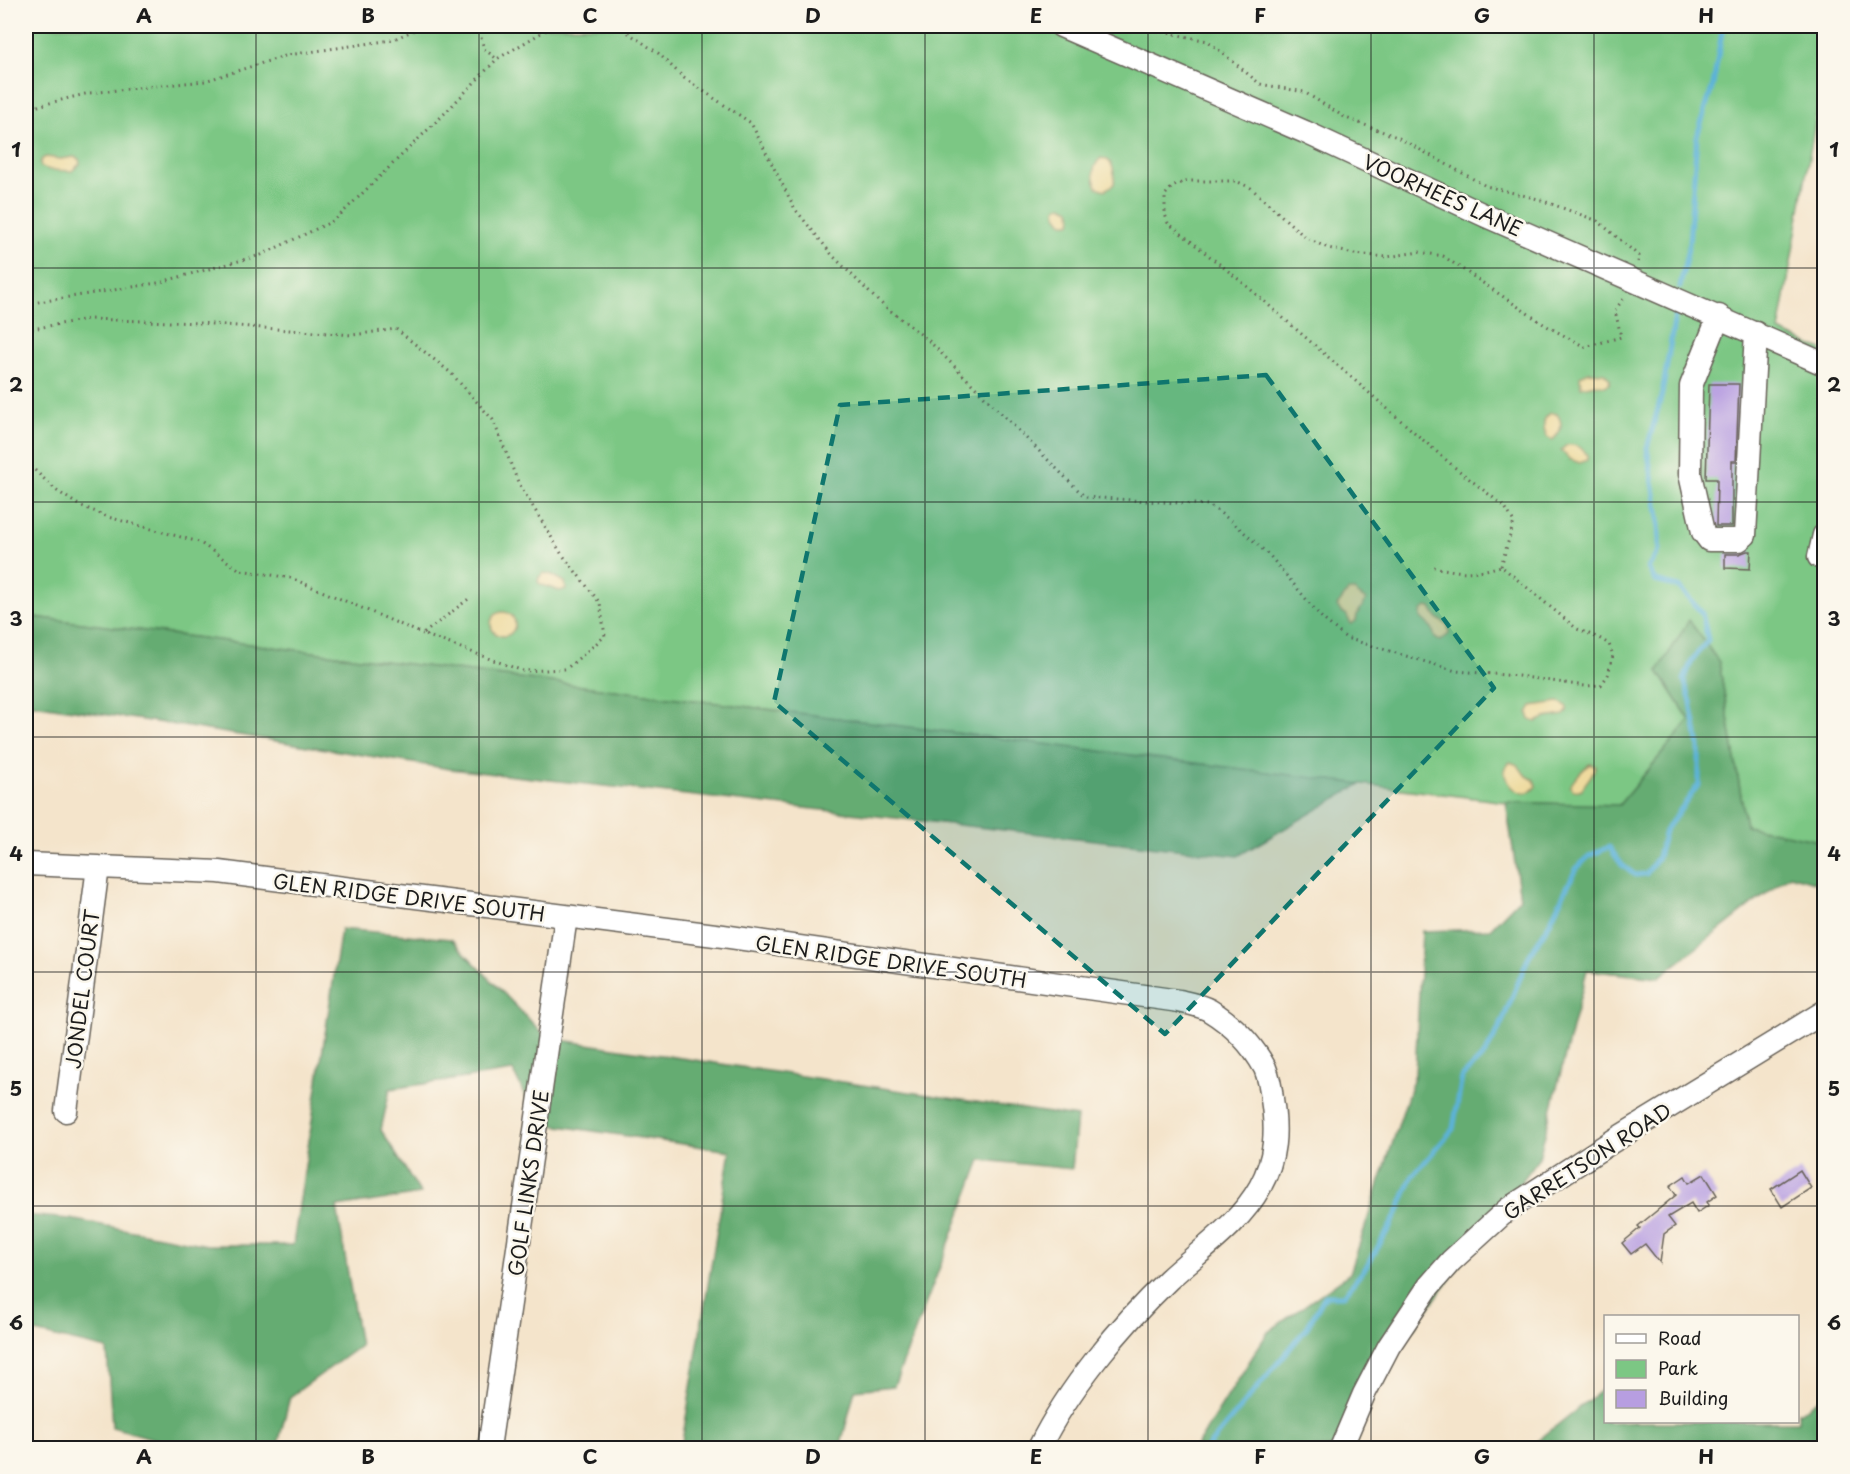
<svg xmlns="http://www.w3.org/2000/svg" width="1850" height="1474" font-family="'Playpen Sans',sans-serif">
	<rect width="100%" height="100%" fill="#fbf7ec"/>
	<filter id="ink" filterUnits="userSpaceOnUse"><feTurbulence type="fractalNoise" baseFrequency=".0167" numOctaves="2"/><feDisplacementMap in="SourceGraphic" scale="12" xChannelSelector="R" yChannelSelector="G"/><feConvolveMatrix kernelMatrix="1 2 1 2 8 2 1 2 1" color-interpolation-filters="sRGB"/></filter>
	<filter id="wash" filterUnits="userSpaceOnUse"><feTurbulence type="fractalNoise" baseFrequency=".008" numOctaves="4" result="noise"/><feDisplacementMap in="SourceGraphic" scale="24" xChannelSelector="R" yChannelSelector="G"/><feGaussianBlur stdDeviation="1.35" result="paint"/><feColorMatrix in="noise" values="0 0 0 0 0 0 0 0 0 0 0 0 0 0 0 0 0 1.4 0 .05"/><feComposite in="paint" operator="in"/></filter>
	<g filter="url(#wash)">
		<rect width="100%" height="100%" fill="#f4e4cb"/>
		<path fill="#7cc784" stroke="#4c7250" stroke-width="1.5" d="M26 26H1824V71L1779 331 1824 351V842L1746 826 1719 662 1658 671 1690 720 1618 806 1506 802 26 616Z"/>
		<path fill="#65ac72" stroke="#406447" stroke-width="1.5" d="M26 616 1361 784 1238 856 450 769 170 724 26 703Z
			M1689 620 1719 662 1746 826 1824 842V885L1790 875 1658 978 1587 970 1539 1158 1355 1408 1348 1448H1195L1268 1332 1350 1273 1415 1074 1422 931 1490 929 1520 898 1506 802 1619 805 1690 720 1658 671Z
			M341 929 451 939 547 1038 1077 1117 1072 1169 981 1160 894 1386 855 1390 840 1448H681L730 1151 538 1123 513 1071 390 1089 381 1130 421 1194 337 1207 360 1346 290 1397 277 1448H173L172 1444 112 1427 107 1349 26 1330V1215L70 1219 207 1245H293Z
			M1605 1387 1606 1422H1798V1411L1799 1413 1824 1396V1439L1817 1445 1816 1448H1550L1536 1442Z"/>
		<path fill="#eeda9e" stroke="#857b5d" stroke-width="1.5" d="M46 157 61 159 74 157 79 159 80 164 72 171 50 170 41 167 40 163 42 159Z
			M1101 158C1114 159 1115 173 1114 184L1105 190 1097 187C1092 177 1092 166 1101 158Z
			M1062 205 1070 209 1072 216 1071 223H1063L1057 215 1056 209Z
			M1589 372 1604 373 1610 379 1609 384 1605 386 1595 384 1581 387 1580 376Z
			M1551 413 1557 414C1564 424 1561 434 1552 440L1547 437C1543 428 1541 418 1551 413Z
			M1567 445C1575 444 1583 448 1587 455V460L1580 463 1569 459 1561 450Z
			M544 573 550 574 565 582 566 589 560 591 542 585 538 582 539 577Z
			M1349 590 1354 591 1366 600 1357 615 1356 621 1351 624 1346 614 1341 612 1337 606Z
			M1426 607 1431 608 1438 619 1448 625 1449 634 1440 641 1435 638 1432 628 1421 618V611Z
			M491 624a12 12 0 1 1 24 0a12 12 0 1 1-24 0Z
			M1558 702C1565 703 1571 709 1564 715L1545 718 1536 722 1530 720 1528 713 1532 706Z
			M1510 762 1518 765 1525 775 1534 780 1536 786C1524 803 1505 785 1504 770Z
			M1590 764 1595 766C1594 775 1586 781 1582 789 1578 791 1573 791 1570 787 1572 781 1585 767 1590 764Z"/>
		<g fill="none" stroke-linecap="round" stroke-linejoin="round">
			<path stroke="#5bb2d8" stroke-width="5" d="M1680 287 1689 243 1697 136 1713 85 1722 32 1721 26
				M1207 1448 1306 1329 1325 1296H1343L1367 1266 1396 1216 1412 1177 1453 1129 1462 1077 1485 1054 1500 1027 1529 956 1549 924 1576 869 1589 856 1609 847 1622 865 1635 875 1646 874 1658 857 1665 831 1699 784V747L1691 702 1684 680 1692 660 1708 640 1702 613 1679 587 1655 581 1648 568 1659 550V518L1647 448 1662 394 1675 316"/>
		</g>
		<g id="blocks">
			<path fill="#b79ee1" d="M1709 384H1739L1736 461H1732V526H1716L1717 479H1706Z
				M1747 551H1751L1750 569 1725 568V554H1739Z
				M1800 1170 1811 1188 1782 1207 1771 1189Z
				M1704 1174 1717 1195 1707 1202 1709 1205 1697 1213 1691 1203 1668 1217 1675 1226 1664 1234 1660 1263 1645 1244 1631 1254 1622 1243 1640 1228 1638 1226 1676 1195 1670 1186 1685 1176 1689 1183Z"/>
		</g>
	</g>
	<g filter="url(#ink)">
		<use href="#blocks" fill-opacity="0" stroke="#686259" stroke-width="1.5"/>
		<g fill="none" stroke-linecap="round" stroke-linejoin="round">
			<g stroke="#686259" stroke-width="25">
				<path id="minor" d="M1061 26 1305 132 1486 216 1824 364
					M1719 316 1691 386 1690 474 1703 532 1709 540H1739L1745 535 1756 333
					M1819 557 1824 535
					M26 864 219 872 723 936 1179 1001C1188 1003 1200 1005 1209 1010 1232 1024 1252 1044 1265 1068 1269 1078 1271 1089 1272 1099 1277 1131 1276 1158 1260 1187 1239 1225 1199 1251 1168 1280 1120 1326 1068 1389 1039 1448
					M66 1111 98 867
					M489 1448 566 917
					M1341 1448 1364 1394 1389 1346 1429 1286 1451 1261 1508 1209 1613 1141 1824 1012"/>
			</g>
			<path stroke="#686259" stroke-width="3" stroke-dasharray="1.5 4.5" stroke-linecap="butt" d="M478 26 484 49 497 59
				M618 26 658 53 684 78 751 123 795 209 833 256 878 301 928 340 1085 497 1209 505 1234 523 1270 556 1322 618 1346 638 1456 671 1518 676 1585 686 1601 685 1608 675 1613 655 1609 644 1599 638 1577 629 1501 566C1475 574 1460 573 1434 567
				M1146 26 1154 30 1208 41 1260 84 1304 92 1346 118 1397 137 1486 186 1538 199 1598 221 1639 256 1638 262
				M26 109 89 93 205 81 288 55 392 40 423 26
				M26 304 157 283 261 255 335 220 444 114 497 59 553 26
				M26 330 88 319 199 323 353 335 396 329 451 373 493 420 518 482 561 553 600 603 605 636 566 669 523 671 423 634 471 597
				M26 462 57 491 77 504 108 517 199 542 240 570 291 578 423 634
				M1501 566 1514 522 1505 507 1453 466 1242 282 1168 223 1165 214V195L1172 187 1186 181H1236L1251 188 1306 238 1328 248 1354 254 1387 257 1419 252 1443 256 1545 325 1585 347 1621 337 1615 310 1625 297"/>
			<use href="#minor" stroke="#fff" stroke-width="22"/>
		</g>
	</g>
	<path fill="#0f766e" fill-opacity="0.2" stroke="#0f766e" stroke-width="4.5" stroke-dasharray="12 8" stroke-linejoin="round" d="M1266 375 1494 688 1165 1034 774 702 840 405Z"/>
	<path fill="none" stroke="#1c1c1c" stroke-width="1.5" stroke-opacity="0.55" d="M256 26V1448M479 26V1448M702 26V1448M925 26V1448M1148 26V1448M1371 26V1448M1594 26V1448M26 268H1824M26 502H1824M26 737H1824M26 972H1824M26 1206H1824"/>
	<g text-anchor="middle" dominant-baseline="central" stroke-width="5" stroke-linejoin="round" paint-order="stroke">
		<g font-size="20" fill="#1c1c1c" stroke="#fbf7ec">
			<text transform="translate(1443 195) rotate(24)">VOORHEES LANE</text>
			<text transform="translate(409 897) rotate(7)">GLEN RIDGE DRIVE SOUTH</text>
			<text transform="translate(891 961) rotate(8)">GLEN RIDGE DRIVE SOUTH</text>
			<text transform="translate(82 989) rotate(-83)">JONDEL COURT</text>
			<text transform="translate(1587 1161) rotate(-33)">GARRETSON ROAD</text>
			<text transform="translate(528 1183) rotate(-82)">GOLF LINKS DRIVE</text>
		</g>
	</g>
	<rect width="1850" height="1474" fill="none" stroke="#fbf7ec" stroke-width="66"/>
	<rect x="1604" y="1315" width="195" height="108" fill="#fbf7ec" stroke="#a29f99" stroke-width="1.5"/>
	<rect x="1616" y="1334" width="30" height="9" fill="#ffffff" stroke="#a29f99" stroke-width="1.5"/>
	<text x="1658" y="1345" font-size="18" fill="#1c1c1c">Road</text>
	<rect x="1616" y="1360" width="30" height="18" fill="#7cc784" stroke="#a29f99" stroke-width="1.5"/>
	<text x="1658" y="1375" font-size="18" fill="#1c1c1c">Park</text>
	<rect x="1616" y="1390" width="30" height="18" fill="#b79ee1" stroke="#a29f99" stroke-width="1.5"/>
	<text x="1658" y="1405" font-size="18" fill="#1c1c1c">Building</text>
	<rect x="33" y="33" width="1784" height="1408" fill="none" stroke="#1c1c1c" stroke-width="2"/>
	<g font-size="20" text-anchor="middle" font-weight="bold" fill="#1c1c1c">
		<text x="144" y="23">A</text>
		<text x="368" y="23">B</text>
		<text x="590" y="23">C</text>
		<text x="813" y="23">D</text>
		<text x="1036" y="23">E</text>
		<text x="1260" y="23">F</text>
		<text x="1482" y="23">G</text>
		<text x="1706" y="23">H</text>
		<text x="16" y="157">1</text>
		<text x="1834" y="157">1</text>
		<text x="16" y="392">2</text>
		<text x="1834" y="392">2</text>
		<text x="16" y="626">3</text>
		<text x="1834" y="626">3</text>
		<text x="16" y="861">4</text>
		<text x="1834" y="861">4</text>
		<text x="16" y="1096">5</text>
		<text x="1834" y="1096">5</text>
		<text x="16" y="1330">6</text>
		<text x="1834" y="1330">6</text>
		<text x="144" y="1464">A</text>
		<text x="368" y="1464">B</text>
		<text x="590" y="1464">C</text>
		<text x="813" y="1464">D</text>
		<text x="1036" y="1464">E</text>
		<text x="1260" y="1464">F</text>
		<text x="1482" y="1464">G</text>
		<text x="1706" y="1464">H</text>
	</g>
</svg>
